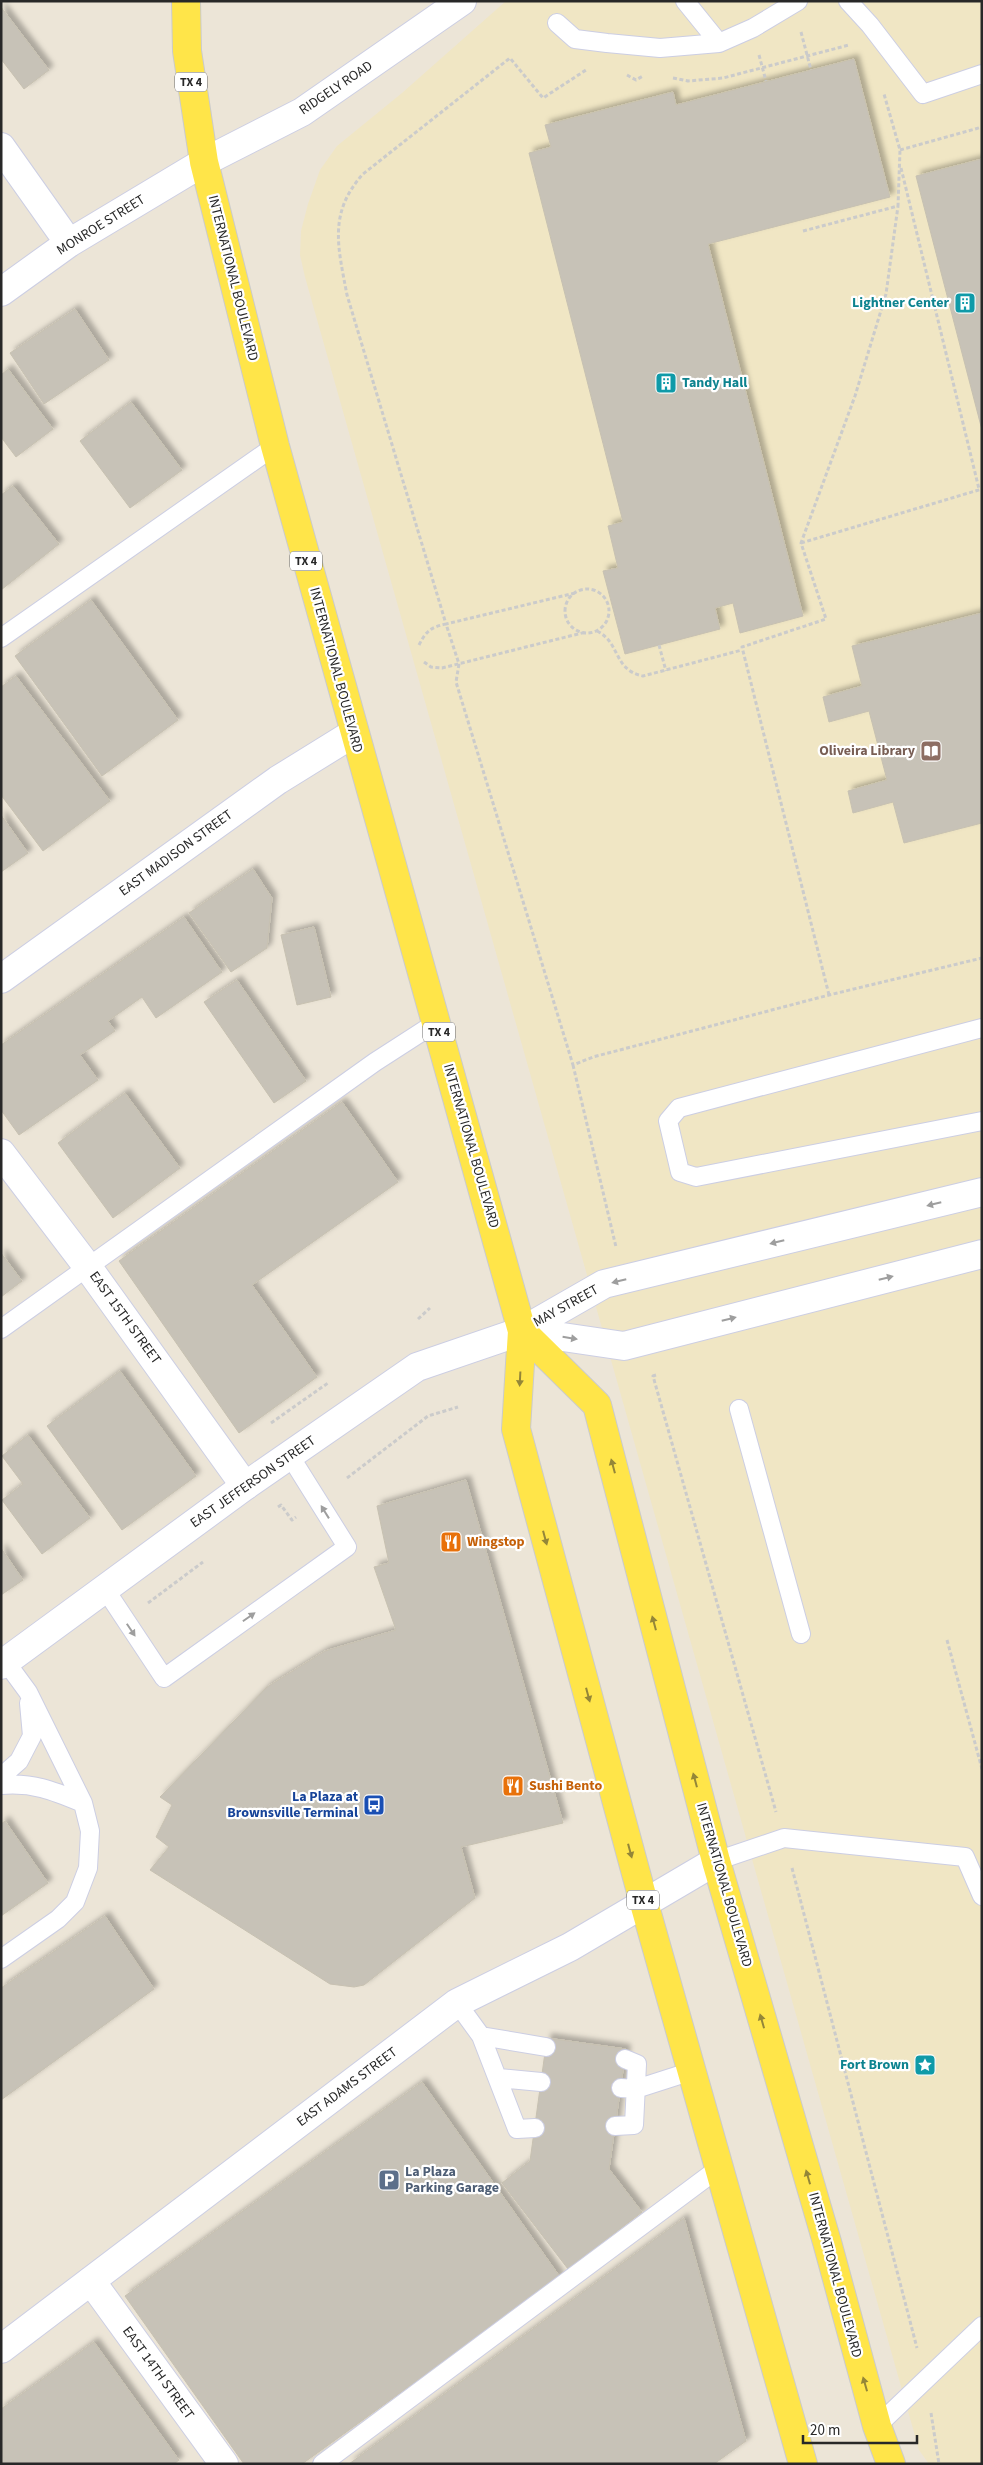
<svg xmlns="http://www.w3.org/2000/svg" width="983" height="2465" font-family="'Source Sans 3',sans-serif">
	<defs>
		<filter id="shadow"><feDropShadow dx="4.5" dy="-4.5" stdDeviation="2.5" flood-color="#0004"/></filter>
	</defs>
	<rect width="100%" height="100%" fill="#ece5d7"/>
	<path fill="#f0e6c4" d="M506 1H982V2464H929L919 2450 305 277 300 255 301 231 308 204 320 170 337 146 402 93Z"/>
	<path fill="#c7c2b7" stroke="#c7c1b1" filter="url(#shadow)" d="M1 7 49 70 24 89 1 59Z
		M854 59 890 197 708 244 803 616 740 633 733 603 715 608 720 629 625 654 603 571 618 568 608 526 623 522 529 153 551 147 545 125 673 92 676 105Z
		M982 159V430L916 176Z
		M75 309 109 360 44 404 10 353Z
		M8 369 53 429 16 457 1 437V375Z
		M131 402 182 470 130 508 80 441Z
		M13 486 59 544 1 590V495Z
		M91 600 178 720 102 776 15 656Z
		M982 613V823L904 843 893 802 853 813 848 791 887 780 869 711 829 722 823 697 862 686 852 646Z
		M16 676 110 801 43 851 1 795V687Z
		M1 815 28 853 1 872Z
		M253 869 272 898 267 948 231 972 189 913Z
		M184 917 222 972 156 1018 142 997 108 1021 115 1031 80 1055 98 1080 19 1135 1 1110V1045Z
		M314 927 331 997 297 1005 281 935Z
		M237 980 306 1081 274 1103 204 1002Z
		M125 1093 180 1168 113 1218 58 1143Z
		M342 1102 398 1182 252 1285 317 1377 239 1433 119 1261Z
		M1 1253 22 1281 1 1297Z
		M120 1371 196 1476 122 1530 47 1426Z
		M28 1435 90 1518 42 1554 2 1500 23 1484 2 1456Z
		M466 1480 563 1823 461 1847 475 1898 364 1985 354 1987 330 1984 150 1870 169 1847 156 1837 172 1805 160 1797 267 1687 325 1651 396 1630 374 1567 389 1563 377 1506Z
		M1 1548 23 1580 1 1595Z
		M5 1821 48 1883 1 1916V1824Z
		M105 1916 154 1989 1 2100V1988Z
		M547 2038 626 2049 609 2169 642 2212 568 2269 502 2183 530 2161Z
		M422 2082 560 2277 302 2464H244L125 2296Z
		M684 2218 746 2441 714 2464H349Z
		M94 2342 179 2460 174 2464H1V2409Z"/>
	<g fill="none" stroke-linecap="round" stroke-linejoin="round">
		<g stroke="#cccee3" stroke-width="20">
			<path id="lane" d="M848 1 870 25 923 94 982 74
				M557 23 575 39 607 43 660 48 719 43 685 1
				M719 43 753 28 798 1
				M1 638 275 446
				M982 1028 679 1108 668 1121 680 1172 696 1177 982 1121
				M1 1329 375 1062 437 1022
				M739 1409 801 1634
				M105 1589 164 1678 347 1547 290 1456
				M1 1777 19 1761 32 1736 29 1703
				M1 1785C33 1782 54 1791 83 1803
				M716 1861 784 1838 965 1857 982 1896
				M1 1959 58 1919 75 1902 88 1868 90 1831 83 1803 28 1692 6 1662
				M457 2003 481 2036 517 2129 535 2128
				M481 2036 546 2047
				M499 2078 541 2082
				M621 2088 636 2089 692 2071
				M615 2126 634 2125 637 2064 625 2059
				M877 2426 982 2326
				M322 2464 719 2168"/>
		</g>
		<g stroke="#cccee3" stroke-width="30">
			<path id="street" d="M1 147 69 243
				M1 292 69 243 204 162
				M1 1153 87 1266 245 1486
				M522 1331 604 1284 982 1192
				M522 1331 624 1346 982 1254
				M91 2281 224 2464"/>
		</g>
		<g stroke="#cccee3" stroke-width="30">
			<path id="secondary" d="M204 162 302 112 462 1
				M1 979 278 780 354 733
				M1 1665 245 1486 417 1367 522 1331
				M1 2349 457 2003 570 1947 716 1861"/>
		</g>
		<g stroke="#cbcbcb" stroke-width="30">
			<path id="primary" d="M186 1 187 51 204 162 275 446 522 1331 516 1429 644 1903 803 2464
				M522 1331 597 1405 716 1861 827 2242 877 2426 891 2464"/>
		</g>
		<path stroke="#cbcbcb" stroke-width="3" stroke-dasharray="4 2.5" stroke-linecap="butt" d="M801 32 811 70
			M759 55 766 81
			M627 75 636 80 643 76
			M673 78 688 81 723 78 849 45
			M900 150 982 127
			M901 168 979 489
			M803 231 898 206 900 150 884 94
			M801 543 982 489
			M565 611a22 22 0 1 1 44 0a22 22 0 1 1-44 0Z
			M575 593 446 624 347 295C338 247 328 213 363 174L510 58 543 98 586 70
			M597 631C621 643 613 670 643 676L742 650
			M419 645C426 631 431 627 446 624L459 664 456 682 573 1065 593 1057 829 995 982 958
			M659 645 666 671
			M424 662 431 667 442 668 586 632
			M829 995 742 647 826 619 801 543 855 396 886 294 898 206
			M573 1065 616 1247
			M418 1319 430 1308
			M656 1375 653 1376 776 1812
			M271 1423 328 1383
			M347 1478 428 1416 458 1407
			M278 1507 281 1505 292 1520 296 1517
			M148 1603 203 1562
			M947 1640 982 1769
			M792 1868 917 2348
			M931 2413 939 2464"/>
		<use href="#lane" stroke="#fff" stroke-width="18"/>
		<use href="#street" stroke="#fff" stroke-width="28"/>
		<use href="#secondary" stroke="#fff" stroke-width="28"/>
		<use href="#primary" stroke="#ffe549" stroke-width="28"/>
	</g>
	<defs><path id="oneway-solid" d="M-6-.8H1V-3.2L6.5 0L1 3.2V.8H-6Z" transform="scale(1.25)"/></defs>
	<g fill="#9e9e9e">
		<use href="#oneway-solid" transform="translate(934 1204) rotate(166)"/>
		<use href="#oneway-solid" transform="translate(777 1242) rotate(166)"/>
		<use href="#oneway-solid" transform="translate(886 1278) rotate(-14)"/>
		<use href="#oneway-solid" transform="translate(619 1281) rotate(166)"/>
		<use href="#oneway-solid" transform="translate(729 1319) rotate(-14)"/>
		<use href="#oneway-solid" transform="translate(570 1338) rotate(9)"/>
		<use href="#oneway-solid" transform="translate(325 1512) rotate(-122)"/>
		<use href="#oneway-solid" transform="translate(249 1617) rotate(-35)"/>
		<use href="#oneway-solid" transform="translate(131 1630) rotate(56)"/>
	</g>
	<g fill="#948638">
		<use href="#oneway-solid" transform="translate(520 1379) rotate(93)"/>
		<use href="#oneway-solid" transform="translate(613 1466) rotate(-105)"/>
		<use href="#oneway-solid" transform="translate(545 1538) rotate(75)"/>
		<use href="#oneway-solid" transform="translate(654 1623) rotate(-105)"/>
		<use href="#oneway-solid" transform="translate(588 1695) rotate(75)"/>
		<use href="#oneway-solid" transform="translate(695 1780) rotate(-105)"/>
		<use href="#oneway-solid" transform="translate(630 1851) rotate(75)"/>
		<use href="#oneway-solid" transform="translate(762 2021) rotate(-106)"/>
		<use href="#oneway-solid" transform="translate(808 2177) rotate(-106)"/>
		<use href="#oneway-solid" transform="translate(865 2384) rotate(-106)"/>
	</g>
	<defs>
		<g id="building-square" transform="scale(1.125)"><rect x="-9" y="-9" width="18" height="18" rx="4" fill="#0f9aa8" stroke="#fff"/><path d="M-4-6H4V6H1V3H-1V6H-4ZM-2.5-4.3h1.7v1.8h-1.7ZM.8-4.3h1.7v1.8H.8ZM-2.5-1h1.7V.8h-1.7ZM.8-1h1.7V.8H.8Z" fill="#fff"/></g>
		<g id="library-square" transform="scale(1.125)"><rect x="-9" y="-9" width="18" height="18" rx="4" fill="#8d6e63" stroke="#fff"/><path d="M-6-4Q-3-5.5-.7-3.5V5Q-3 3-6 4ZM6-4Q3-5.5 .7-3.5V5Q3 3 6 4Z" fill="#fff"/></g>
		<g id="restaurant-square" transform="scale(1.125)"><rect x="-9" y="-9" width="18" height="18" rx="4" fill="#e8710a" stroke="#fff"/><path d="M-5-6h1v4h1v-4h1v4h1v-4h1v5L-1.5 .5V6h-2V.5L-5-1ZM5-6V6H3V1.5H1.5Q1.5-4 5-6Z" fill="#fff"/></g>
		<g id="bus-square" transform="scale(1.125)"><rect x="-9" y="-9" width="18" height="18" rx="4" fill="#1a4fb4" stroke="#fff"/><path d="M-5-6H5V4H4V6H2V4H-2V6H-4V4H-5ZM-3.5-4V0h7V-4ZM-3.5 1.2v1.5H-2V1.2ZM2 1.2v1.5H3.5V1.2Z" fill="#fff"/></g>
		<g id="sight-square" transform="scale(1.125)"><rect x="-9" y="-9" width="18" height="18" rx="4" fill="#0f9aa8" stroke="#fff"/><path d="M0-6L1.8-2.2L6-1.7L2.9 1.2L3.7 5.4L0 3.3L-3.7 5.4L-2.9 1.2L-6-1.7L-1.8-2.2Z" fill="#fff"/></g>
		<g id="parking-square" transform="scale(1.125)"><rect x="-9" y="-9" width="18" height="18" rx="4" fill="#5c6f8a" stroke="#fff"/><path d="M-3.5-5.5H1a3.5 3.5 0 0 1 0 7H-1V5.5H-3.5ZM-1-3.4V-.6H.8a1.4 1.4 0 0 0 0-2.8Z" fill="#fff"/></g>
	</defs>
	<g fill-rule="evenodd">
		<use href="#building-square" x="965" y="303"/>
		<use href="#building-square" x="666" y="383"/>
		<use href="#library-square" x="931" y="751"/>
		<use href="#restaurant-square" x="451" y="1542"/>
		<use href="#restaurant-square" x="513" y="1786"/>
		<use href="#bus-square" x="374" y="1805"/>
		<use href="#sight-square" x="925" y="2065"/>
		<use href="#parking-square" x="389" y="2180"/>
	</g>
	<g text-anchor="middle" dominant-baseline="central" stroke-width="4.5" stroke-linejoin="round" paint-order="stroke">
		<g fill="#fff" stroke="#686868" stroke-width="1">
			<rect x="175" y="72.5" width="32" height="19" rx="4"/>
			<rect x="290" y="551.5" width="32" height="19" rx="4"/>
			<rect x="423" y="1022.5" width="32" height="19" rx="4"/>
			<rect x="627" y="1890.5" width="32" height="19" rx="4"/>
		</g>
		<g font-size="12" font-weight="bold" fill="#282828">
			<text x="191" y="82">TX 4</text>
			<text x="306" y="561">TX 4</text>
			<text x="439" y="1032">TX 4</text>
			<text x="643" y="1900">TX 4</text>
		</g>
		<g font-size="14" fill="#282828" stroke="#fff">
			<text transform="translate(336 88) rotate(-34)">RIDGELY ROAD</text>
			<text transform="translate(101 225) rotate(-32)">MONROE STREET</text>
			<text transform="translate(233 278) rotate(76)">INTERNATIONAL BOULEVARD</text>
			<text transform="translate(336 670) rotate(75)">INTERNATIONAL BOULEVARD</text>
			<text transform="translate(176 853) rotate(-36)">EAST MADISON STREET</text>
			<text transform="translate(471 1146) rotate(74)">INTERNATIONAL BOULEVARD</text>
			<text transform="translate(566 1306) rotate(-29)">MAY STREET</text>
			<text transform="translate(125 1318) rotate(54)">EAST 15TH STREET</text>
			<text transform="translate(253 1482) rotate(-35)">EAST JEFFERSON STREET</text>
			<text transform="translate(724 1885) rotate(74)">INTERNATIONAL BOULEVARD</text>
			<text transform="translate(347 2087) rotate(-37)">EAST ADAMS STREET</text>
			<text transform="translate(835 2275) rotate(75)">INTERNATIONAL BOULEVARD</text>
			<text transform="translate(158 2373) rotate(54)">EAST 14TH STREET</text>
		</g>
		<g font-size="14" font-weight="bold" fill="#0d838f" stroke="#fff" text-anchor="end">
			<text x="949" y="303">Lightner Center</text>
			<text x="682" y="383" text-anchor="start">Tandy Hall</text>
			<text x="909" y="2065">Fort Brown</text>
		</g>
		<g font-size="14" font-weight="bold" fill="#785e54" stroke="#fff" text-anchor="end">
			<text x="915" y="751">Oliveira Library</text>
		</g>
		<g font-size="14" font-weight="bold" fill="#c56008" stroke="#fff" text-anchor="start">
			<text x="467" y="1542">Wingstop</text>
			<text x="529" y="1786">Sushi Bento</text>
		</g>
		<g font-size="14" font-weight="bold" fill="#164399" stroke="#fff" text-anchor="end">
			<text x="358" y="1797">La Plaza at<tspan x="358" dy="16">Brownsville Terminal</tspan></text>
		</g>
		<g font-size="14" font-weight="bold" fill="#4e5e75" stroke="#fff" text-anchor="start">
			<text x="405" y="2172">La Plaza<tspan x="405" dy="16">Parking Garage</tspan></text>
		</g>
	</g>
	<rect width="983" height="2465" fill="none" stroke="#282828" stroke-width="5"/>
	<path d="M803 2435v8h114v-8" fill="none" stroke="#282828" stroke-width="2.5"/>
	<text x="810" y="2435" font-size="15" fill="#282828" stroke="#ffffff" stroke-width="4" paint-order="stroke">20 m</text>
</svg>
